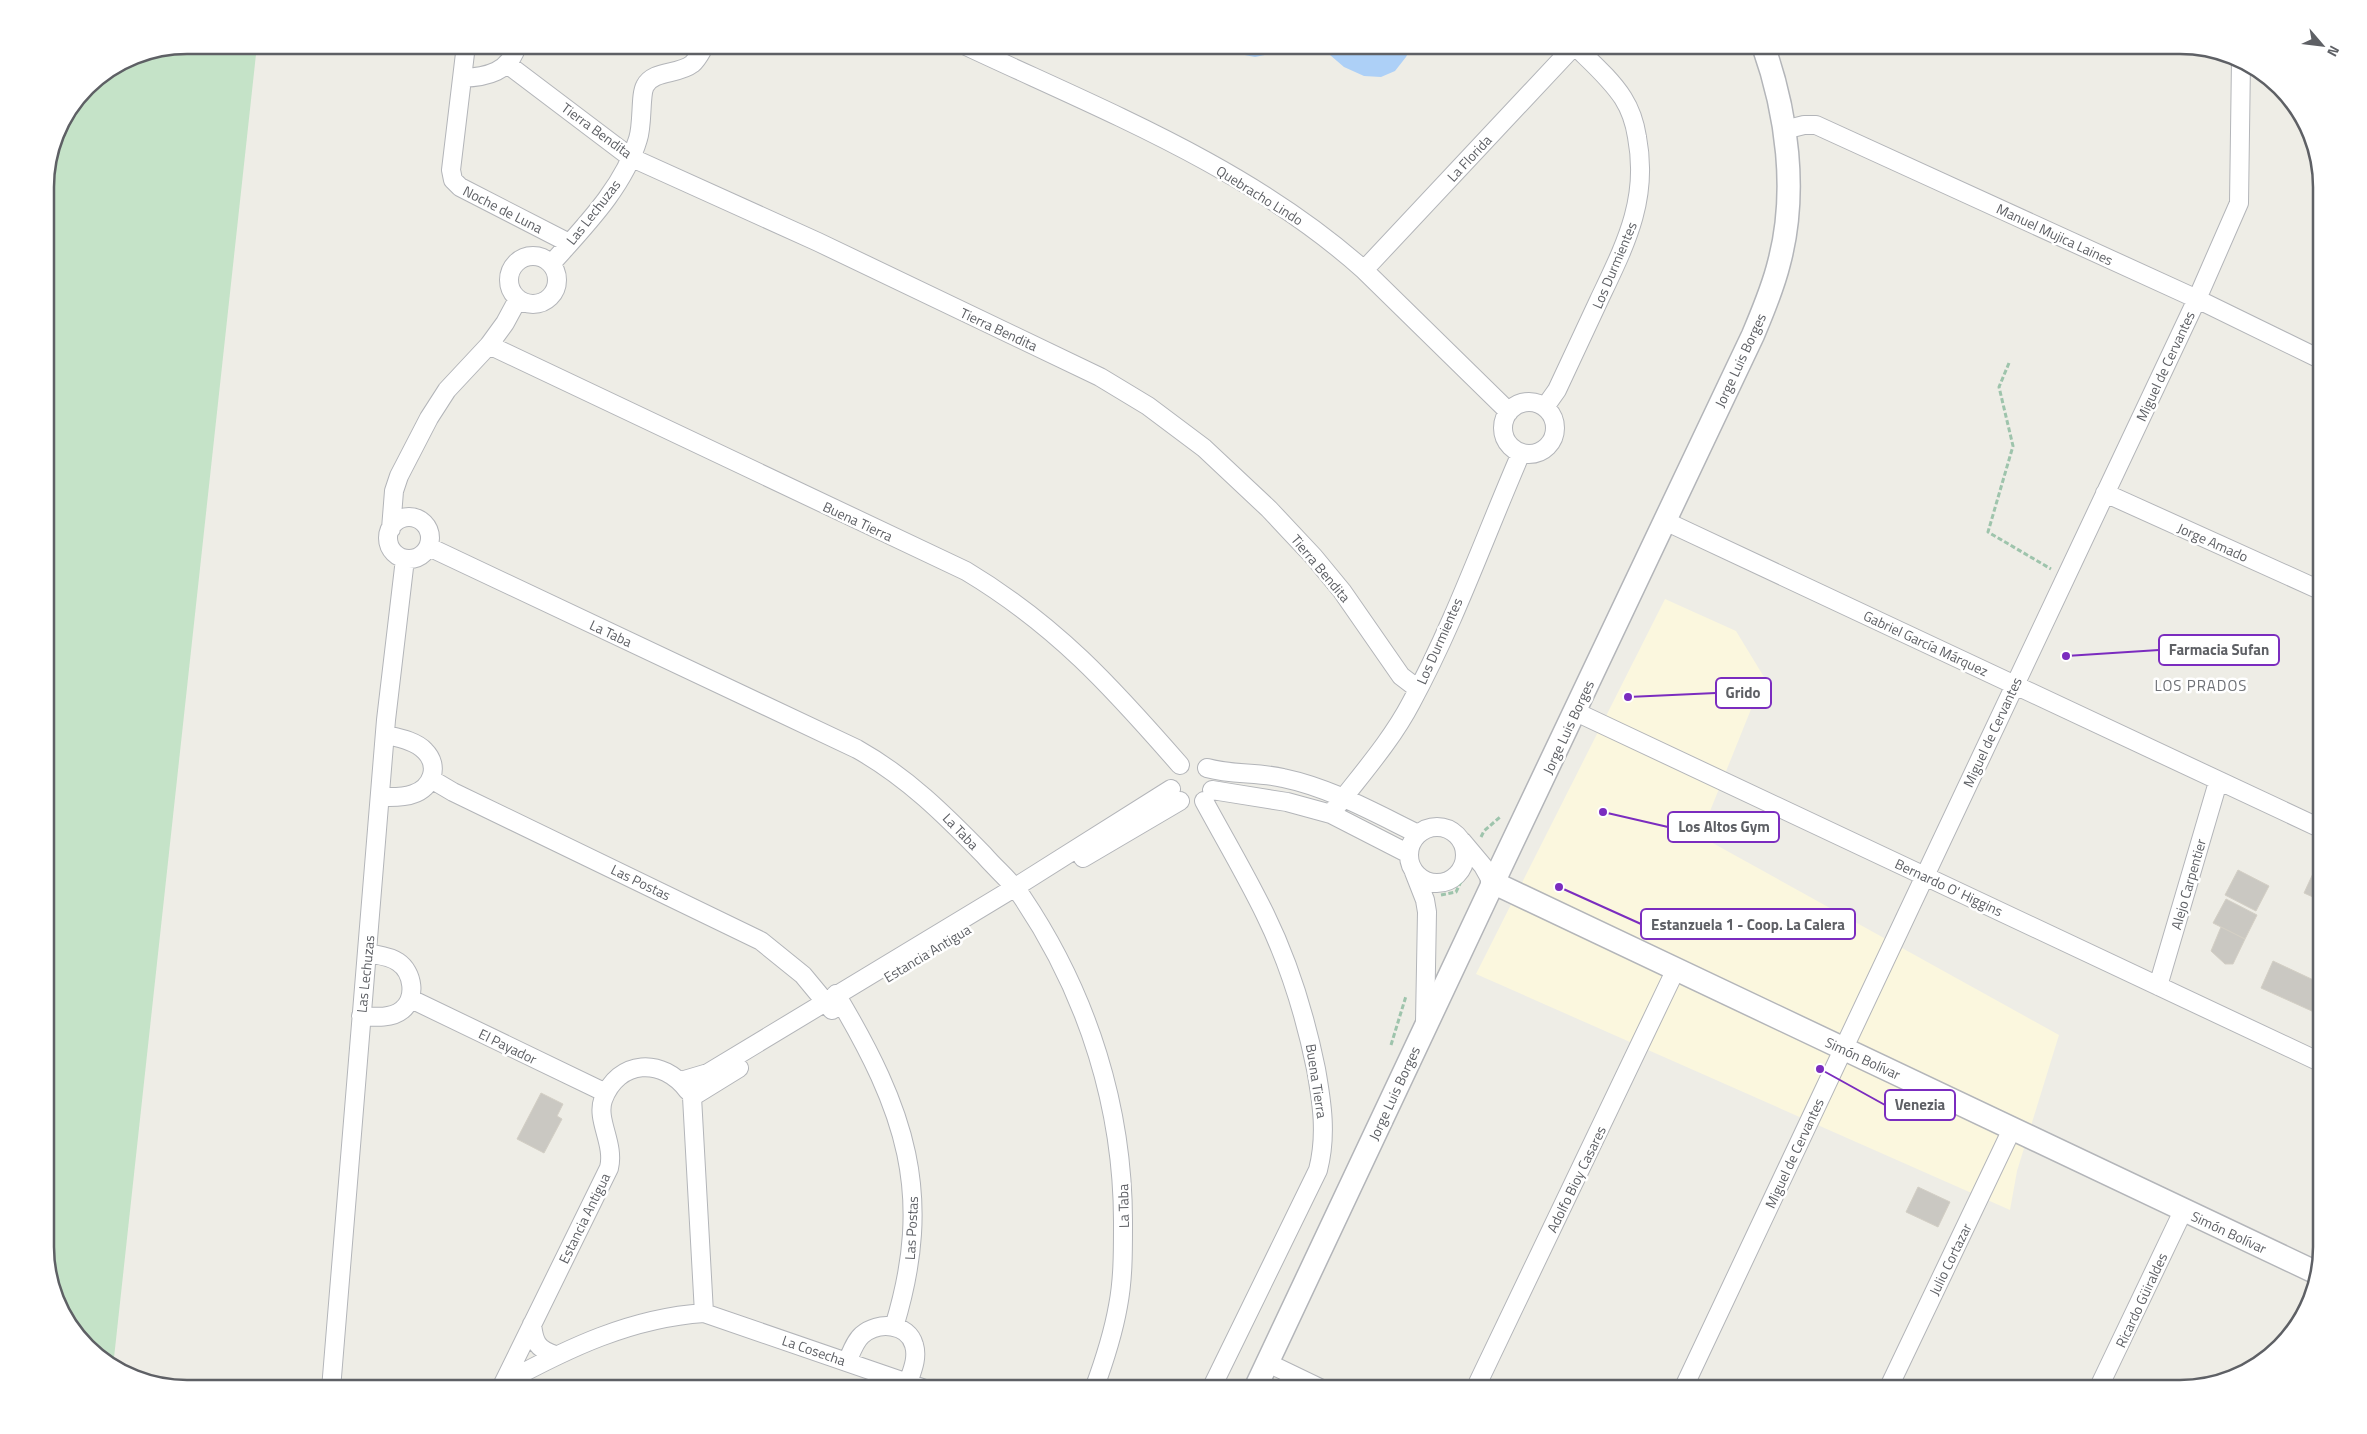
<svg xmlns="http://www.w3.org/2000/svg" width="2367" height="1434" font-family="'Titillium Web',sans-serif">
	<rect width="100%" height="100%" fill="#eeede6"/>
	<path fill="#fbf7de" d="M1665 599 1736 631 1764 677 1700 836 2059 1035 2017 1171 2010 1210 1476 974Z"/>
	<path fill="#c5e3c8" d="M186 45H257L113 1367 64 1319 45 1257V177L56 132 87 86 133 56Z"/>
	<path fill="#add0f7" d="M1214 45H1412L1406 57 1395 71 1381 77 1364 76 1344 67 1330 55 1310 51 1279 52 1255 57 1224 51Z"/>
	<path fill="#cac8c2" stroke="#d3cfc5" d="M2316 867 2322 869V901L2304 893Z
		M2238 870 2269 886 2256 911 2225 895Z
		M2226 899 2257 915 2245 939 2213 923Z
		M2221 927 2245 939 2233 964H2225L2211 951Z
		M2273 961 2322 984V995L2314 1012 2261 988Z
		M2322 995V1016L2314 1012Z
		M541 1093 563 1104 557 1116 562 1119 544 1153 517 1139Z
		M1918 1187 1950 1202 1938 1227 1906 1212Z"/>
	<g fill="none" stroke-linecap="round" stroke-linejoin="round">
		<g stroke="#b3b5b9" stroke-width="20">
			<path id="minor" d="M466 45 451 170 453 180 460 187 569 243
				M964 45C1102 110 1249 167 1364 270L1509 412
				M507 64 630 157 818 242 1100 377 1148 406 1204 448 1269 509 1314 557 1342 591 1401 676 1418 689
				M462 78C487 77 510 72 517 45
				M1784 130 1804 125H1816L2197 299 2322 360
				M509 280a24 24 0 1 1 48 0a24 24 0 1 1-48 0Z
				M551 264C584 227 624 187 638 139 643 124 640 95 645 86 653 70 678 75 692 64 698 59 701 52 705 45
				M1364 270 1574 46
				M489 345 966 571C1056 625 1112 687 1180 765
				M1503 428a26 26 0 1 1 52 0a26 26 0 1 1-52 0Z
				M1545 407 1557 390C1571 360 1585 330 1599 300 1625 245 1649 200 1637 137 1635 124 1630 109 1623 98 1610 78 1591 62 1574 45
				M2105 493 2322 591
				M388 538a21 21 0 1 1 42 0a21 21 0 1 1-42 0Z
				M1665 521 2322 829
				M391 529 394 491 399 476 429 418 447 390 489 345 505 323 518 299
				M429 547 857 749C907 777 945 815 984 855 996 869 1012 882 1022 897 1088 995 1124 1109 1123 1227 1123 1253 1123 1280 1118 1306 1113 1334 1104 1362 1094 1389
				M1576 712 2322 1063
				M1207 768C1232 775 1258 772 1283 778 1331 788 1375 813 1418 834
				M431 779 453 792 761 941 803 975 832 1010
				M1212 790 1287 802 1331 814 1409 854
				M381 797C392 797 403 798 413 794 432 788 440 766 425 751 416 741 399 738 386 735
				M1204 801C1224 838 1246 875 1265 914 1289 963 1305 1015 1316 1069 1322 1103 1327 1135 1318 1170L1211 1389
				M1331 814C1358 778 1390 743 1411 703 1454 624 1485 536 1521 453
				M1409 855a28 28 0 1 1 56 0a28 28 0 1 1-56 0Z
				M1462 841 1483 866 1492 882
				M1083 858 1180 801
				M1414 872 1425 900 1427 912 1425 1022
				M2158 986 2218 782
				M836 994C905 1110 935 1193 894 1327
				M411 999 606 1093
				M361 1016C374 1017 391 1019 402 1010 417 998 413 972 398 962 390 956 377 955 368 953
				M681 1081 708 1073 1014 888 1171 789
				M692 1097 739 1068
				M692 1097 704 1313
				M532 1324C534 1342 537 1349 555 1355
				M847 1362C851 1353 855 1341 862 1335 878 1321 908 1323 914 1345 918 1358 912 1371 908 1383
				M1268 1363 1322 1389
				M504 1383C568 1348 631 1318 704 1313L925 1389
				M502 1386 609 1168C615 1144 596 1120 603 1100 618 1059 663 1057 688 1091
				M331 1389 386 720 405 559
				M1475 1389 1676 969
				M1683 1389 2197 299 2239 203 2241 61
				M1888 1389 2012 1129
				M2098 1389 2183 1211"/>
		</g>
		<g stroke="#b3b5b9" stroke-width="25">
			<path id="tertiary" d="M1492 882 2315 1272
				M1255 1389C1419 1037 1587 686 1753 335 1763 311 1773 288 1779 263 1798 192 1787 113 1763 45"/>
		</g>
		<path stroke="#9ec4ac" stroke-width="3" stroke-dasharray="5 2.5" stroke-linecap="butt" d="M2009 363 1999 387 2013 446 1988 532 2051 569
			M1481 837 1484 831 1500 817
			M1441 895 1456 892 1465 873
			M1391 1045 1406 996"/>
		<use href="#minor" stroke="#fff" stroke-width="18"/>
		<use href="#tertiary" stroke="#fff" stroke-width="22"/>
	</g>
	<g text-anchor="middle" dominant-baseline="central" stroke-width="5" stroke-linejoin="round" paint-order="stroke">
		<g font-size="14" fill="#5e6065" stroke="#fff">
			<text transform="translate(597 130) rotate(36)">Tierra Bendita</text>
			<text transform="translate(1469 158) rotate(-47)">La Florida</text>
			<text transform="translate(1260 195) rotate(32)">Quebracho Lindo</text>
			<text transform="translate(503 209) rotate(27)">Noche de Luna</text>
			<text transform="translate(593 212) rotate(-52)">Las Lechuzas</text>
			<text transform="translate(2055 234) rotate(25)">Manuel Mujica Laines</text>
			<text transform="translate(1614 265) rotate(-67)">Los Durmientes</text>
			<text transform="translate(999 329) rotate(25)">Tierra Bendita</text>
			<text transform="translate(1740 360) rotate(-65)">Jorge Luis Borges</text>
			<text transform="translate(2165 366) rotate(-65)">Miguel de Cervantes</text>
			<text transform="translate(858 521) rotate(25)">Buena Tierra</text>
			<text transform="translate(2213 542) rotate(24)">Jorge Amado</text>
			<text transform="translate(1321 568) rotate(50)">Tierra Bendita</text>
			<text transform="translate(611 633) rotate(25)">La Taba</text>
			<text transform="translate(1439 641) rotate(-66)">Los Durmientes</text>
			<text transform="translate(1926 643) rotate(25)">Gabriel García Márquez</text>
			<text transform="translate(1568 727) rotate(-65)">Jorge Luis Borges</text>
			<text transform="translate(1992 732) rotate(-65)">Miguel de Cervantes</text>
			<text transform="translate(961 831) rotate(46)">La Taba</text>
			<text transform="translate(641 882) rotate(26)">Las Postas</text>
			<text transform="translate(2188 884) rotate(-74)">Alejo Carpentier</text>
			<text transform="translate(1949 887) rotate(25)">Bernardo O' Higgins</text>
			<text transform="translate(927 953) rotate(-31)">Estancia Antigua</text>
			<text transform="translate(365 974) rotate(-84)">Las Lechuzas</text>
			<text transform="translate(508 1046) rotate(26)">El Payador</text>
			<text transform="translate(1863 1058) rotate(25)">Simón Bolívar</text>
			<text transform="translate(1317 1081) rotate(81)">Buena Tierra</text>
			<text transform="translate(1394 1093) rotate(-65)">Jorge Luis Borges</text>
			<text transform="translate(1794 1153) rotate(-65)">Miguel de Cervantes</text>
			<text transform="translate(1576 1179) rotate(-64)">Adolfo Bioy Casares</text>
			<text transform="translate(1123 1206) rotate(-91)">La Taba</text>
			<text transform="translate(584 1218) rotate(-64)">Estancia Antigua</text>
			<text transform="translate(911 1228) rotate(-87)">Las Postas</text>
			<text transform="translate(2229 1232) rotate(25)">Simón Bolívar</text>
			<text transform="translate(1950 1259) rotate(-64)">Julio Cortazar</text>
			<text transform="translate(2141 1300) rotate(-65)">Ricardo Güiraldes</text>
			<text transform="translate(814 1350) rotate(19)">La Cosecha</text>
		</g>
		<g font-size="15" letter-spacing="1" fill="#6f7277" stroke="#fff">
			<text x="2201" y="685">LOS PRADOS</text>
		</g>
	</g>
	<path d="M0 0H2367V1434H0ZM187 54H2180A133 133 0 0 1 2313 187V1247A133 133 0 0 1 2180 1380H187A133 133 0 0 1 54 1247V187A133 133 0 0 1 187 54Z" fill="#fff" fill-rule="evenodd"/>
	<path fill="none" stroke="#5e6065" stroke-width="2.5" d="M187 54H2180A133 133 0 0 1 2313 187V1247A133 133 0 0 1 2180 1380H187A133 133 0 0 1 54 1247V187A133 133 0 0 1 187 54Z"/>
	<path fill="none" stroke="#7b2cbf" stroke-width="2" d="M2066 656L2159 650M1628 697L1716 693M1603 812L1668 827M1559 887L1641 924M1820 1069L1885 1105"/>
	<g fill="#7b2cbf" stroke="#fff" stroke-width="2">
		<circle cx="2066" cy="656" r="5"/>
		<circle cx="1628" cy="697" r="5"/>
		<circle cx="1603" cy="812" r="5"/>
		<circle cx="1559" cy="887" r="5"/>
		<circle cx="1820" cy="1069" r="5"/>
	</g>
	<g fill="#fff" stroke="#7b2cbf" stroke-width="2">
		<rect x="2159" y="635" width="120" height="30" rx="5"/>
		<rect x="1716" y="678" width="55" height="30" rx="5"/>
		<rect x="1668" y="812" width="111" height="30" rx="5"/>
		<rect x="1641" y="909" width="214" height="30" rx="5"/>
		<rect x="1885" y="1090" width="70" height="30" rx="5"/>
	</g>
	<g font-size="15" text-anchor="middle" font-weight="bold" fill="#5e6065">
		<text x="2219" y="655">Farmacia Sufan</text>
		<text x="1743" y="698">Grido</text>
		<text x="1724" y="832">Los Altos Gym</text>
		<text x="1748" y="930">Estanzuela 1 - Coop. La Calera</text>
		<text x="1920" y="1110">Venezia</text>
	</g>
	<g transform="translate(2322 45) rotate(118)" stroke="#ffffff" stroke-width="4" paint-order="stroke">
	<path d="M0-4L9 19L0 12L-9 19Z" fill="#5e6065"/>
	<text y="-8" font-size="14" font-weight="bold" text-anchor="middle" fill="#5e6065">N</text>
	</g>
</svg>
